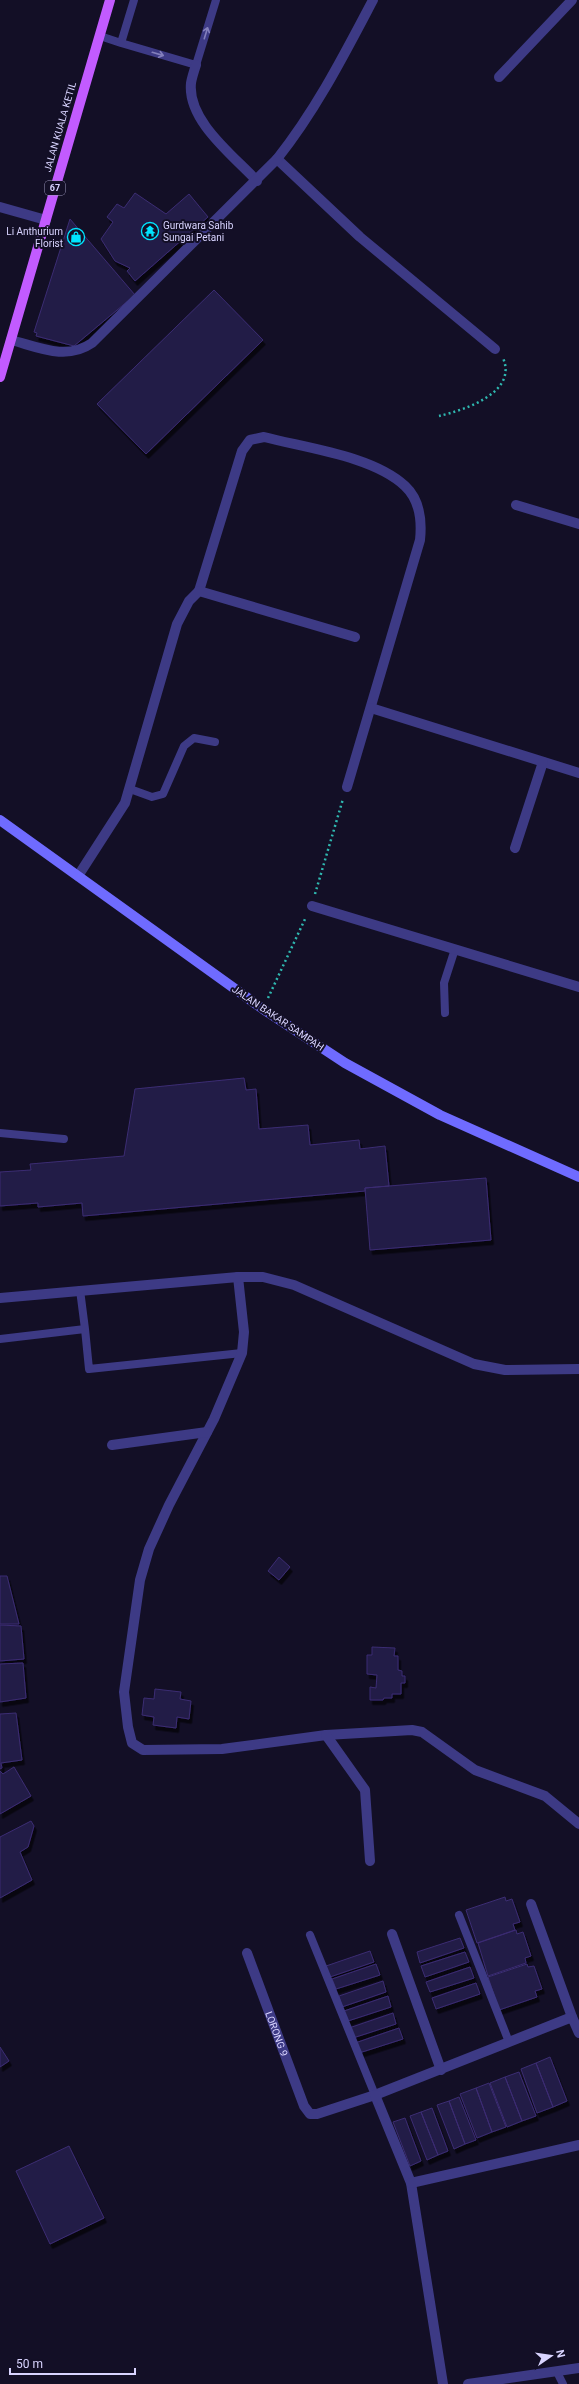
<svg xmlns="http://www.w3.org/2000/svg" width="579" height="2384" font-family="Roboto,sans-serif">
	<defs>
		<filter id="shadow"><feDropShadow dx="2.5" dy="4.5" stdDeviation="0" flood-color="#0009"/></filter>
	</defs>
	<rect width="100%" height="100%" fill="#130f26"/>
	<path fill="#241b47" stroke="#3b2d73" filter="url(#shadow)" d="M135 193 166 214 189 194 208 217 135 281 127 271 130 268 115 261 101 239 113 222 107 217 117 204 124 208Z
		M70 219 135 295 74 346 36 336 37 333 34 332Z
		M214 290 263 340 146 454 97 404Z
		M244 1078 246 1090 256 1089 259 1129 308 1125 310 1145 359 1140 360 1149 385 1146 389 1186 365 1188V1191L83 1216 82 1203 38 1207V1203L0 1206V1172L31 1170 30 1164 124 1156 135 1089Z
		M486 1178 491 1240 370 1250 365 1188Z
		M279 1557 290 1567 279 1580 268 1571Z
		M0 1576H7L19 1624H0Z
		M0 1625 21 1626 24 1659 0 1661Z
		M372 1647 395 1648 394 1656H398V1670L402 1671V1676H405V1683H401V1694H392V1698H384L383 1700H370V1687L376 1688 377 1675 367 1674V1655H372Z
		M23 1663 26 1698 0 1702V1664Z
		M155 1689 181 1692 180 1699 191 1701 189 1719 177 1717 176 1728 153 1725 154 1717 142 1715 144 1698 154 1699Z
		M16 1713 22 1760 1 1763 2 1768 0 1769V1714Z
		M14 1767 31 1796 0 1814V1771L3 1774Z
		M31 1821 34 1826 28 1847 20 1852 32 1880 0 1898V1837Z
		M505 1897 506 1901 512 1899 520 1922 513 1924 515 1930 477 1943 466 1910Z
		M516 1930 517 1934 523 1932 531 1956 525 1958 526 1963 488 1976 478 1943Z
		M460 1938 464 1948 420 1963 417 1952Z
		M370 1951 374 1962 330 1977 326 1966Z
		M465 1952 469 1962 425 1977 421 1966Z
		M376 1964 380 1975 336 1989 332 1979Z
		M527 1964 528 1967 534 1966 542 1989 535 1991 537 1997 499 2010 488 1977Z
		M470 1967 474 1978 430 1992 426 1982Z
		M383 1981 386 1992 342 2007 339 1996Z
		M476 1983 480 1994 436 2009 432 1998Z
		M388 1996 391 2007 348 2021 344 2011Z
		M393 2013 396 2024 353 2038 349 2028Z
		M399 2028 403 2039 359 2053 355 2043Z
		M0 2047 9 2061 0 2067Z
		M550 2057 567 2101 553 2107 536 2063Z
		M536 2063 553 2107 537 2113 521 2069Z
		M519 2072 536 2116 522 2121 505 2077Z
		M505 2077 522 2121 507 2127 490 2083Z
		M489 2083 506 2127 492 2132 476 2088Z
		M476 2088 492 2132 477 2138 460 2094Z
		M459 2097 476 2140 465 2144 449 2101Z
		M449 2101 465 2144 454 2149 437 2105Z
		M432 2108 448 2151 438 2155 421 2112Z
		M421 2112 438 2155 427 2160 410 2116Z
		M405 2118 421 2161 410 2166 393 2122Z
		M69 2146 104 2218 50 2244 16 2171Z"/>
	<g fill="none" stroke-linecap="round" stroke-linejoin="round">
		<path stroke="#2fb8b0" stroke-width="2.5" stroke-dasharray="2 3" stroke-linecap="butt" d="M439 416C464 410 518 393 503 358
			M315 894 343 799
			M268 998 306 917"/>
		<path stroke="#3d3a85" stroke-width="8" d="M100 36 121 43 134 0
			M121 43 196 65 216 0
			M130 789 152 797 163 794 184 746 194 738 215 742
			M445 1013 444 983 455 949
			M0 1133 64 1139
			M85 1329 89 1369 242 1353
			M0 1339 85 1329 80 1290
			M459 1915 509 2042
			M310 1935 375 2095
			M557 2372 563 2384"/>
		<g stroke="#3d3a85" stroke-width="10">
			<path d="M196 65C194 71 192 77 191 83 187 121 234 156 257 181"/>
			<path d="M499 77 572 0"/>
			<path d="M277 159 360 237 495 349"/>
			<path d="M0 207 46 220"/>
			<path d="M11 340C38 347 66 361 92 343L277 159C316 110 344 55 373 0"/>
			<path d="M516 505 579 524"/>
			<path d="M199 591 242 451 250 440 264 437C306 448 373 456 405 486 420 500 422 521 420 540L347 787"/>
			<path d="M371 708 579 773"/>
			<path d="M515 848 543 762"/>
			<path d="M78 876 125 803 177 624 189 601 199 591 355 637"/>
			<path d="M312 906 579 987"/>
			<path d="M238 1277 244 1332 242 1353 214 1419 169 1505 149 1549 140 1580 124 1692 128 1727 132 1743 143 1750 222 1749 326 1735 412 1730 422 1732 475 1770 545 1796 579 1824"/>
			<path d="M0 1298 238 1277H263L294 1285 474 1364 505 1370 579 1369"/>
			<path d="M112 1445 207 1432"/>
			<path d="M326 1735 365 1790 370 1861"/>
			<path d="M531 1904 572 2017"/>
			<path d="M392 1934 441 2070"/>
			<path id="s1" d="M247 1953 304 2106 310 2114H317L375 2095 572 2017 579 2033"/>
			<path d="M375 2095 411 2183 443 2384"/>
			<path d="M411 2183 579 2145"/>
			<path d="M468 2384 579 2368"/>
		</g>
		<path stroke="#6f6bff" stroke-width="10" d="M0 820 263 1009 345 1063 440 1115 579 1177"/>
		<path stroke="#c25bff" stroke-width="10" d="M0 377 110 0"/>
	</g>
	<defs><path id="oneway-shaft" d="M-6 0H5M1.5-3L5.5 0L1.5 3" fill="none" stroke-width="1.6" stroke-linecap="round" stroke-linejoin="round"/></defs>
	<g stroke="#837fbc">
		<use href="#oneway-shaft" transform="translate(206 33) rotate(-73)"/>
		<use href="#oneway-shaft" transform="translate(158 54) rotate(16)"/>
	</g>
	<defs>
		<g id="temple-ring" transform="scale(0.9)"><circle r="9.5" fill="#130f26" stroke="#00e5ff" stroke-width="1.5"/><path d="M0-6L5-2H3V0L6.5 2.5H4V6H1.5V3h-3V6H-4V2.5H-6.5L-3 0V-2H-5Z" fill="#00e5ff"/></g>
		<g id="shop-ring" transform="scale(0.9)"><circle r="9.5" fill="#130f26" stroke="#00e5ff" stroke-width="1.5"/><path d="M-5-2.5h2.3a2.7 3.5 0 0 1 5.4 0H5L5.5 6h-11ZM-1.5-2.5h3a1.5 2.3 0 0 0-3 0Z" fill="#00e5ff"/></g>
	</defs>
	<g fill-rule="evenodd">
		<use href="#temple-ring" x="150" y="231"/>
		<use href="#shop-ring" x="76" y="237"/>
	</g>
	<g text-anchor="middle" dominant-baseline="central" stroke-width="4" stroke-linejoin="round" paint-order="stroke">
		<rect fill="#130f26" stroke="#9e99be" stroke-width="1" x="45" y="181" width="20" height="14" rx="3"/>
		<g font-size="9" font-weight="bold" fill="#d9d4ff">
			<text x="55" y="188">67</text>
		</g>
		<g font-size="10" fill="#d9d4ff" stroke="#130f26">
			<text transform="translate(60 127) rotate(-74)">JALAN KUALA KETIL</text>
			<text transform="translate(278 1018) rotate(34)">JALAN BAKAR SAMPAH</text>
			<text stroke="none"><textPath href="#s1" startOffset="86">LORONG 9</textPath></text>
		</g>
		<g font-size="10" fill="#d9d4ff" stroke="#130f26" text-anchor="start">
			<text x="163" y="225">Gurdwara Sahib<tspan x="163" dy="12">Sungai Petani</tspan></text>
			<text x="63" y="231" text-anchor="end">Li Anthurium<tspan x="63" dy="12">Florist</tspan></text>
		</g>
	</g>
	<g transform="translate(551 2356) rotate(77)" stroke="#130f26" stroke-width="3" paint-order="stroke">
	<path d="M0-3L7 15L0 10L-7 15Z" fill="#d9d4ff"/>
	<text y="-6" font-size="11" font-weight="bold" text-anchor="middle" fill="#d9d4ff">N</text>
	</g>
	<path d="M10 2368v6h125v-6" fill="none" stroke="#d9d4ff" stroke-width="2"/>
	<text x="16" y="2368" font-size="12" fill="#d9d4ff" stroke="#130f26" stroke-width="3" paint-order="stroke">50 m</text>
</svg>
